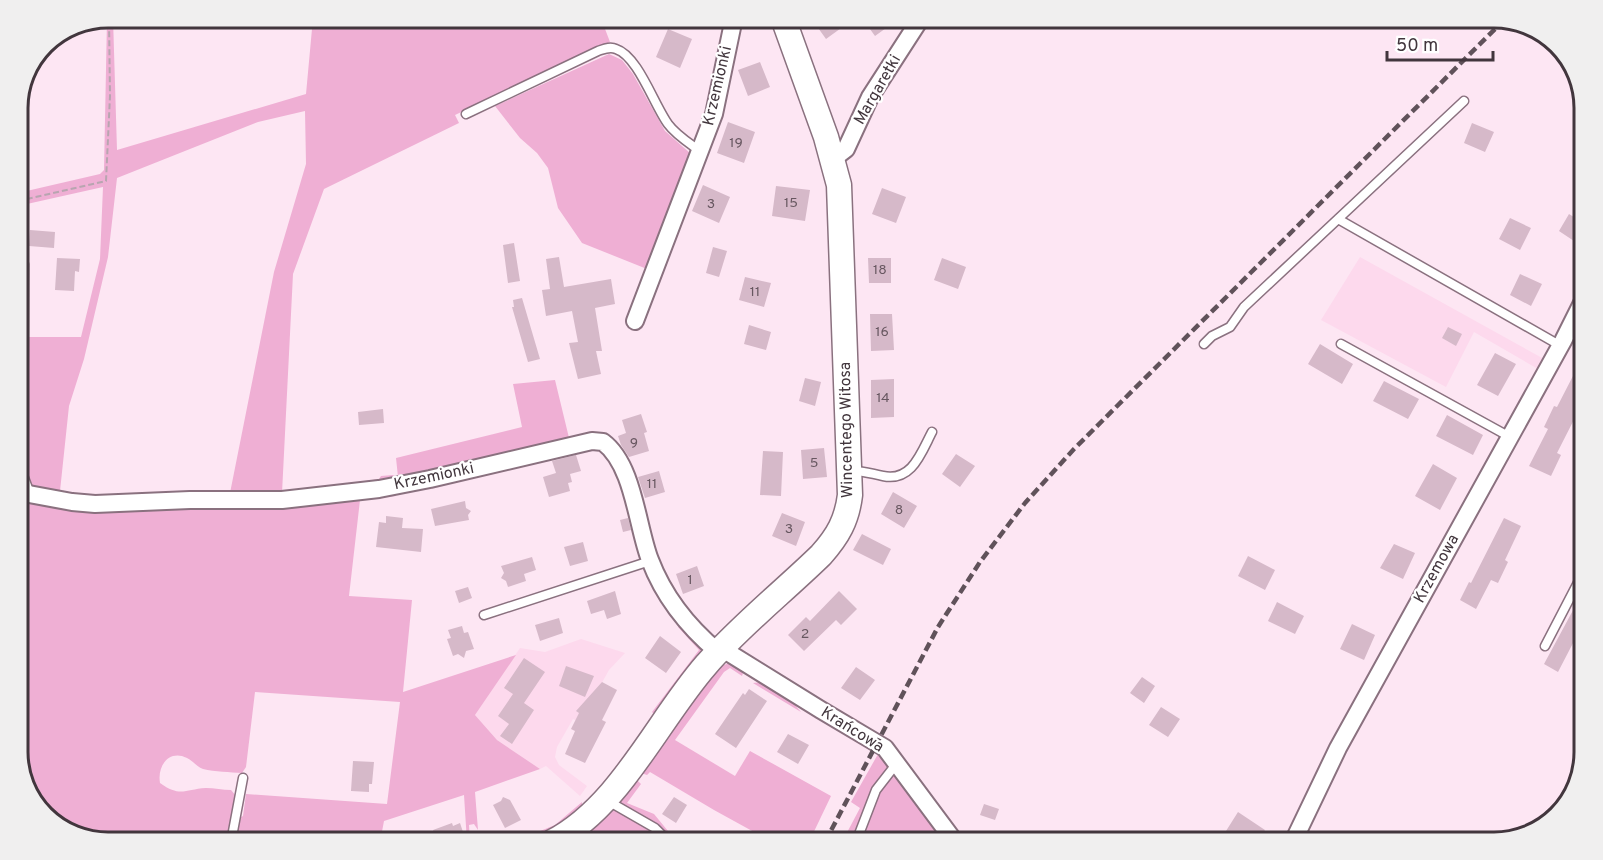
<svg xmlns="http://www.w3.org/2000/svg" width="1603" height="860" font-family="Overpass,sans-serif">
	<rect width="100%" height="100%" fill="#fde6f3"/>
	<path fill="#fdd9ed" d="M1360 257 1544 359 1538 369 1474 332 1446 387 1321 320Z
		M581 639 625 653 609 670 580 722 573 719 557 747 555 757 559 765 587 786 580 796 546 766 540 769 497 740 475 715 520 648 545 652Z"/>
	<path fill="#efafd4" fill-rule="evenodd" d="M109 18H113L117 150 306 94 313 18H604L602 21 610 42 455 115 459 123 324 189 293 274 282 493 379 479 381 476 393 475 398 477 396 458 522 427 513 384 555 380 570 442 419 477 282 497H192L96 501 74 499 31 491 25 474 27 337H81L100 259 103 187 18 206V193L100 174 104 170 107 19ZM305 111 306 164 274 272 230 493 91 496 60 491 69 406 84 359 108 257 117 178 258 122Z
		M609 54 622 60 633 74 665 131 691 154 647 269 582 243 558 208 548 168 537 153 520 138 495 106Z
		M395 493 396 496 360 500 349 596 412 600 403 692 516 655 475 715 497 740 540 769 475 792 478 830 474 824 469 825 470 842H467L464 795 384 821 380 842H234L239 818 243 816 246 794 387 804 400 702 255 692 246 767 242 773C230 772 215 772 203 769 197 767 193 761 187 758 169 749 157 766 160 783 181 798 185 789 206 788 214 788 223 790 231 790L236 796 228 842H109L68 832 33 802 18 757V496L32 500Z
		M682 625 704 649 655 715 652 712 699 650 678 627Z
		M729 663 735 664 744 670 742 676 730 668 724 672 675 740 735 776 750 751 831 796 809 842H772L714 810 650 772 647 775 641 773 667 734 719 667Z
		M763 682 787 696 801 712 753 683Z
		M878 754 885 758 946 842H842L860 808 851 802Z
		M635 778 641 784 627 803 654 814 677 842H673L653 822 619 803V801Z
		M582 802V807C563 823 539 842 513 842L555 825Z
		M612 809H615L644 823 662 842H576L603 819Z"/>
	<path fill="#d6b9c9" d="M811 18H855L826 39Z
		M862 18H900L875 36Z
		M668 29 692 39 680 68 656 57Z
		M760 62 770 87 748 96 738 70Z
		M728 122 755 132 744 163 717 153Z
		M1472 123 1494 132 1485 152 1464 143Z
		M703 185 730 197 719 223 692 211Z
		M776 186 810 190 805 221 772 216Z
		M882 188 906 197 896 223 872 214Z
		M1569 214 1585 224V237L1580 245 1559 231Z
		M1510 218 1531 228 1520 250 1499 239Z
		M30 230 55 232 54 248 29 246Z
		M514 243 520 281 508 283 503 245Z
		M713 247 727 251 719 277 706 273Z
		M559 257 564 287 611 279 615 304 595 308 602 351H596L601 374 578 379 569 343 578 342 572 311 546 316 542 290 550 289 546 259Z
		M57 258 80 259 79 272 75 271 74 291 55 290Z
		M868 258H891V283H869Z
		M942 258 966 267 958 289 934 280Z
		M1520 274 1542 284 1531 306 1510 295Z
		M745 277 771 283 764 307 739 300Z
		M522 298 540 359 528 362 512 307H514L513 300Z
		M870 314H892L894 350 871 351Z
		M749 325 771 332 766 350 744 344Z
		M1448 327 1462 334 1456 346 1442 338Z
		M1320 344 1353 364 1342 384 1308 364Z
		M1495 353 1516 364 1498 396 1477 385Z
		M1575 372 1585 377V398L1557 453 1561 455 1551 476 1529 466 1548 429 1544 427 1554 406 1557 407Z
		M805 378 821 382 815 406 799 401Z
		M894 379V417L871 418V380Z
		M1384 381 1419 399 1408 419 1373 401Z
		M383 409 384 423 359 425 358 412Z
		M641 414 647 432 644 433 649 451 629 457 621 445 618 436 626 433 622 420Z
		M1447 415 1483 435 1473 455 1436 436Z
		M824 448 827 477 803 479 801 450Z
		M763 451 783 452 781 496 760 495Z
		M956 454 975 466 960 487 942 474Z
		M576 455 581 471 570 474 572 482 568 483 570 491 549 497 543 477 556 473 552 461Z
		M1433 464 1457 478 1440 510 1415 496Z
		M659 471 665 492 645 498 638 477Z
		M893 492 917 506 904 528 881 514Z
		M465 501 466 508 471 511 468 515 469 520 435 526 431 509Z
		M782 513 805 522 796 546 772 536Z
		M386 516 403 518 402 528 423 529 421 552 376 547 379 522 386 523Z
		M628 518 631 530 623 532 620 520Z
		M1504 518 1521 526 1505 560 1508 562 1498 583 1491 580 1476 609 1460 600 1469 582 1471 583Z
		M862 534 891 549 883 565 853 550Z
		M583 542 588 561 570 566 564 547Z
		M1394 544 1415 553 1403 579 1380 568Z
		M1248 556 1275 570 1265 590 1238 576Z
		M532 557 536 570 524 574 526 581 508 587 506 581 501 578 504 573 501 566Z
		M697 566 704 586 683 594 676 574Z
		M468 587 472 598 459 603 455 591Z
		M1585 588V620L1558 672 1544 664Z
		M615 591 621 614 607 619 604 610 591 614 587 601Z
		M839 591 857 609 841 625 836 620 804 651 788 635 806 617 810 621Z
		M1277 602 1304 616 1295 634 1268 621Z
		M559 618 563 633 540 641 535 625Z
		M1352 624 1375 635 1364 660 1340 649Z
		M462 626 464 633 468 632 474 649 466 651 464 658 458 654 453 656 447 639 451 638 448 630Z
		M660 636 681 652 666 673 645 658Z
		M524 658 545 672 524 703 534 710 512 744 500 736 509 724 498 716 513 694 504 688Z
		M566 666 594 676 585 697 559 686Z
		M856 667 875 680 860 700 841 688Z
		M1142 677 1155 686 1144 703 1130 693Z
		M602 682 617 690 602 720 606 722 585 763 565 754 575 731 571 729 579 713 576 711Z
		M749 689 767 701 736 748 715 734 743 693 745 695Z
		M1161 707 1180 719 1168 737 1149 725Z
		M788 734 809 745 798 764 777 752Z
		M353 761 374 762 372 784H369V792L351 791Z
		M503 797 510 800 521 820 505 828 493 805 501 801Z
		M674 797 687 805 676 823 662 814Z
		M984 804 999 809 995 820 980 815Z
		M1238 812 1265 830 1257 842H1243L1226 831Z
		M452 823 453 826 460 823 464 835 457 838 459 842H437L433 830Z"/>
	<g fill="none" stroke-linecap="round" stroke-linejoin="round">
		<g stroke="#8a717f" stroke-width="11">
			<path id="lane" d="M466 114 598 51C604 49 610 46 616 49 638 56 654 105 668 124 676 135 689 143 700 151
				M1338 219 1561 346
				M24 264 23 475 30 494
				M1204 344 1212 336 1230 327 1244 307 1464 101
				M1341 344 1510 437
				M850 471C862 470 872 474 883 476 912 482 921 453 932 432
				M484 615 650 561
				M1545 646 1585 569
				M608 801 655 828 669 842
				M231 842 243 778
				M856 842 876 790 897 763"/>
		</g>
		<g stroke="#8a717f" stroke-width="20">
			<path id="street" d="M833 159 846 149 870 97 921 18
				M635 321 714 114 734 18
				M18 492 72 502 95 504 190 500H282L379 489 430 479 592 441 603 442C634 465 637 527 650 560 664 597 687 626 718 652
				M721 648 821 710 885 748 955 842
				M1293 842 1338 748 1563 341 1585 297"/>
		</g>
		<g stroke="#8a717f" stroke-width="27">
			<path id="secondary" d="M552 842C620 807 657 721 706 665 741 625 783 592 821 555 838 536 847 520 850 495L839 185 826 137 783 18"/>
		</g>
		<path stroke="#b8a5b0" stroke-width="2" stroke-dasharray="6 3" stroke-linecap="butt" d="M18 201 106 181 110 96 109 18"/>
		<use href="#lane" stroke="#fff" stroke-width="8"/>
		<use href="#street" stroke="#fff" stroke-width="16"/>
		<use href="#secondary" stroke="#fff" stroke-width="24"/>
		<path stroke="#60525a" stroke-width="4.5" stroke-dasharray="9 4.5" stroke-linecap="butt" d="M825 842 938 627 980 562 1025 503 1074 449 1504 20"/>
	</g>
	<g text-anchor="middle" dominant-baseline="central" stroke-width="4.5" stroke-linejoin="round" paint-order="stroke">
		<g font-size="14" fill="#675760">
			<text x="736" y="143">19</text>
			<text x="791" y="203">15</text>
			<text x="711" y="204">3</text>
			<text x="880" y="270">18</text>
			<text x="755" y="292">11</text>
			<text x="882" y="332">16</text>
			<text x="883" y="398">14</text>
			<text x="634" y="443">9</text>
			<text x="814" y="463">5</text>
			<text x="652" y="484">11</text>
			<text x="899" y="510">8</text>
			<text x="789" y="529">3</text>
			<text x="690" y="580">1</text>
			<text x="805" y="634">2</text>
		</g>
		<g font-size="16" fill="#42363d" stroke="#fff">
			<text transform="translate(718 86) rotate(-77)">Krzemionki</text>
			<text transform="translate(878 90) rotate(-60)">Margaretki</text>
			<text transform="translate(847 430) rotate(-91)">Wincentego Witosa</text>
			<text transform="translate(434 477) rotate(-12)">Krzemionki</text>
			<text transform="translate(1437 569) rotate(-61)">Krzemowa</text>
			<text transform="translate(852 730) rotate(32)">Krańcowa</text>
		</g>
	</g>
	<path d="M0 0H1603V860H0ZM108 28H1494A80 80 0 0 1 1574 108V752A80 80 0 0 1 1494 832H108A80 80 0 0 1 28 752V108A80 80 0 0 1 108 28Z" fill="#f0efef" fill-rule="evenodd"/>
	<path fill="none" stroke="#42363d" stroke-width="3" d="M108 28H1494A80 80 0 0 1 1574 108V752A80 80 0 0 1 1494 832H108A80 80 0 0 1 28 752V108A80 80 0 0 1 108 28Z"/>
	<path d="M1387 51v9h106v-9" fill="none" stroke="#42363d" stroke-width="3"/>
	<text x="1396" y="51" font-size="18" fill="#42363d" stroke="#ffffff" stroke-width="4.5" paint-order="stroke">50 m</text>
</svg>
